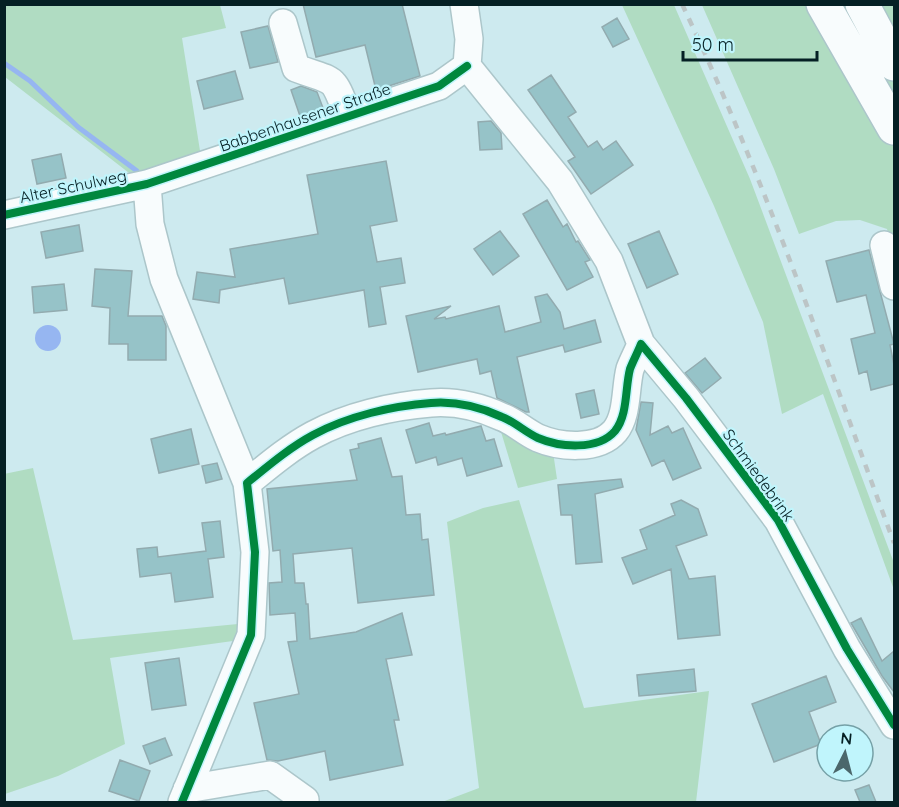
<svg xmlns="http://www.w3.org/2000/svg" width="899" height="807" font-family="Quicksand,sans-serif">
	<rect width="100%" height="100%" fill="#cdeaef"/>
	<path fill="#b0dcc2" d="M4 5H220L226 28 182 38 201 157 133 176 5 77Z
		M622 5H674L750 179 894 563V590L823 394 782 414 763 322 714 206Z
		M702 5H894V251L887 229 860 220 836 221 799 234 774 169Z
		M498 422 553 452 557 479 518 488Z
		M33 468 73 640 248 623 240 640 110 658 125 744 58 776 5 794 4 474Z
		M519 500 584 708 709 691 696 802H442L479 788 447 522 483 508Z"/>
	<path fill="#96b6f1" d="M35 338a13 13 0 1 1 26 0a13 13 0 1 1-26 0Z"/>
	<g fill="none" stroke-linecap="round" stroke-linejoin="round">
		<path stroke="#96b6f1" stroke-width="5" d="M4 63 30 81 78 127 137 171"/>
	</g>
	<path fill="#96c3c8" stroke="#92abaf" stroke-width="1.5" d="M303 4H402L420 76 376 90 365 45 316 57Z
		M617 18 629 39 613 47 602 27Z
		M268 26 278 62 250 68 241 32Z
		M235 71 243 99 204 109 197 81Z
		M551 75 576 112 568 117 588 147 597 141 603 150 616 141 633 165 591 194 568 161 575 157 528 90Z
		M301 86 317 92 323 108 300 116 291 90Z
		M491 121 501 133 502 149 480 150 478 122Z
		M61 154 66 178 37 184 32 160Z
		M386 161 397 221 370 226 377 262 401 258 405 283 380 287 386 324 369 327 364 290 289 304 284 278 220 290 219 303 193 299 197 272 235 277 230 249 318 234 307 175Z
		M547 200 563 227 567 224 576 242 578 241 590 260 585 262 593 277 567 290 523 214Z
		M79 225 83 251 46 258 41 232Z
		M500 231 519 256 493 275 474 249Z
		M659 231 678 274 647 288 628 244Z
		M869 250 894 344 890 345 894 365V384L871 390 867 371 859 374 851 339 875 333 866 295 837 302 826 261Z
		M95 269 132 271 128 316H162L166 326V360H128V344H109L110 308 92 306Z
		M64 284 67 310 34 313 32 287Z
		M547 294 560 312 564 329 595 320 601 342 565 352 563 345 517 357 529 412H526L497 398 491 371 480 374 477 359 418 372 406 316 451 306 434 319 445 317 446 319 499 306 505 332 541 322 535 297Z
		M705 358 721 378 702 393 685 373Z
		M594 390 599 414 581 418 576 394Z
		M641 402 653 403 650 435 668 426 672 433 683 428 701 468 673 480 664 460 652 466 636 430Z
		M429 423 433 436 445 433 446 435 481 426 486 441 494 439 502 466 467 476 462 458 438 465 436 457 416 463 406 430Z
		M191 429 199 464 159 473 151 439Z
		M381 438 392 477 402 476 406 515 420 514 422 540 428 539 434 595 358 603 352 548 293 554 295 583H304L306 604H308L310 639 356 632 402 613 412 655 386 659 399 720H394L403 765 330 780 325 751 278 761 267 760 254 703 299 694 288 642 297 641 295 613 270 615 269 583 282 582 280 550 273 551 267 489 357 480 350 450 359 448 358 444Z
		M217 463 222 479 206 483 202 466Z
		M621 479 623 487 595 494 602 562 576 564 572 515H561L558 485Z
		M681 500 698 509 707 535 676 546 689 579 715 576 720 635 678 639 671 569 633 584 622 558 647 549 640 530 675 515 671 504Z
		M220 521 224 557 208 559 213 597 175 602 171 573 140 577 137 549 157 547 158 557 206 551 202 523Z
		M861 618 882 661 894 651V692L882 676 851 623Z
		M179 658 186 705 152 710 145 663Z
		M694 669 696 691 639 696 637 675Z
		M826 676 836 702 809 712 821 744 774 762 752 704Z
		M165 738 172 755 150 764 143 746Z
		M120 760 150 771 139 801 109 791Z
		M869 785 876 802H860L855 790Z"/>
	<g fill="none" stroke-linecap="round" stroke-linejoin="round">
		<g stroke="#acc6ca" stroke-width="30">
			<path id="minor" d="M464 4 469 39 467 66 560 181 609 261 641 344 686 398 778 520 847 649 894 725
				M283 23 296 68C336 83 332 73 348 116
				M147 184 150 224 164 279 247 483 255 552 251 635 182 802
				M4 215 147 184 439 86 467 66
				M884 245 894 286
				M247 483C268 466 289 448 313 435 348 416 392 406 431 403 456 401 480 407 502 417 515 422 525 432 538 438 559 447 598 451 615 431 628 415 625 388 630 369 633 361 638 352 641 344
				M187 789 270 775 305 800V802"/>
		</g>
		<g stroke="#acc6ca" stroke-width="36">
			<path id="highway" d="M823 4 894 128
				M862 4 894 64"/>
		</g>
		<use href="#minor" stroke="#f8fcfd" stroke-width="27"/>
		<use href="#highway" stroke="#f8fcfd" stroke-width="33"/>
		<path stroke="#bcc5c6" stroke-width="4.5" stroke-dasharray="8 8" stroke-linecap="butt" d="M682 4C765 179 827 362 894 543"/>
		<g stroke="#c0f5fc" stroke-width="11">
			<path id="cycleway" d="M4 215 147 184 439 86 467 66
				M182 802 251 635 255 552 247 483C268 466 289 448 313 435 348 416 392 406 431 403 456 401 480 407 502 417 515 422 525 432 538 438 559 447 598 451 615 431 628 415 625 388 630 369 633 361 638 352 641 344L686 398 778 520 847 649 894 725"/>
		</g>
		<use href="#cycleway" stroke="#00873e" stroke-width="8"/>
	</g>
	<g text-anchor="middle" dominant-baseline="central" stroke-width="4.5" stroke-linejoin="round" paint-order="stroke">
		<g font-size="16" fill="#052024" stroke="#c0f5fc">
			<text transform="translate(305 117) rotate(-19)">Babbenhausener Straße</text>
			<text transform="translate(73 186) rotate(-12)">Alter Schulweg</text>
			<text transform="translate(759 475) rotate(54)">Schmiedebrink</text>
		</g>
	</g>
	<rect width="899" height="807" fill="none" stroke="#052024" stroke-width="12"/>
	<g transform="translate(845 753) rotate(6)"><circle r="28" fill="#c0f5fc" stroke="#75a0a6" stroke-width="1.5"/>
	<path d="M0-4.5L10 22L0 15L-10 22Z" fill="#4b676b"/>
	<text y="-9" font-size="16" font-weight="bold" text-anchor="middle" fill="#052024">N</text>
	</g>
	<path d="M683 51v9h134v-9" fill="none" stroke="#052024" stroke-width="3"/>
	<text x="692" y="51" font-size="18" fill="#052024" stroke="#c0f5fc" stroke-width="4.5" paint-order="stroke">50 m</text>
</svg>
